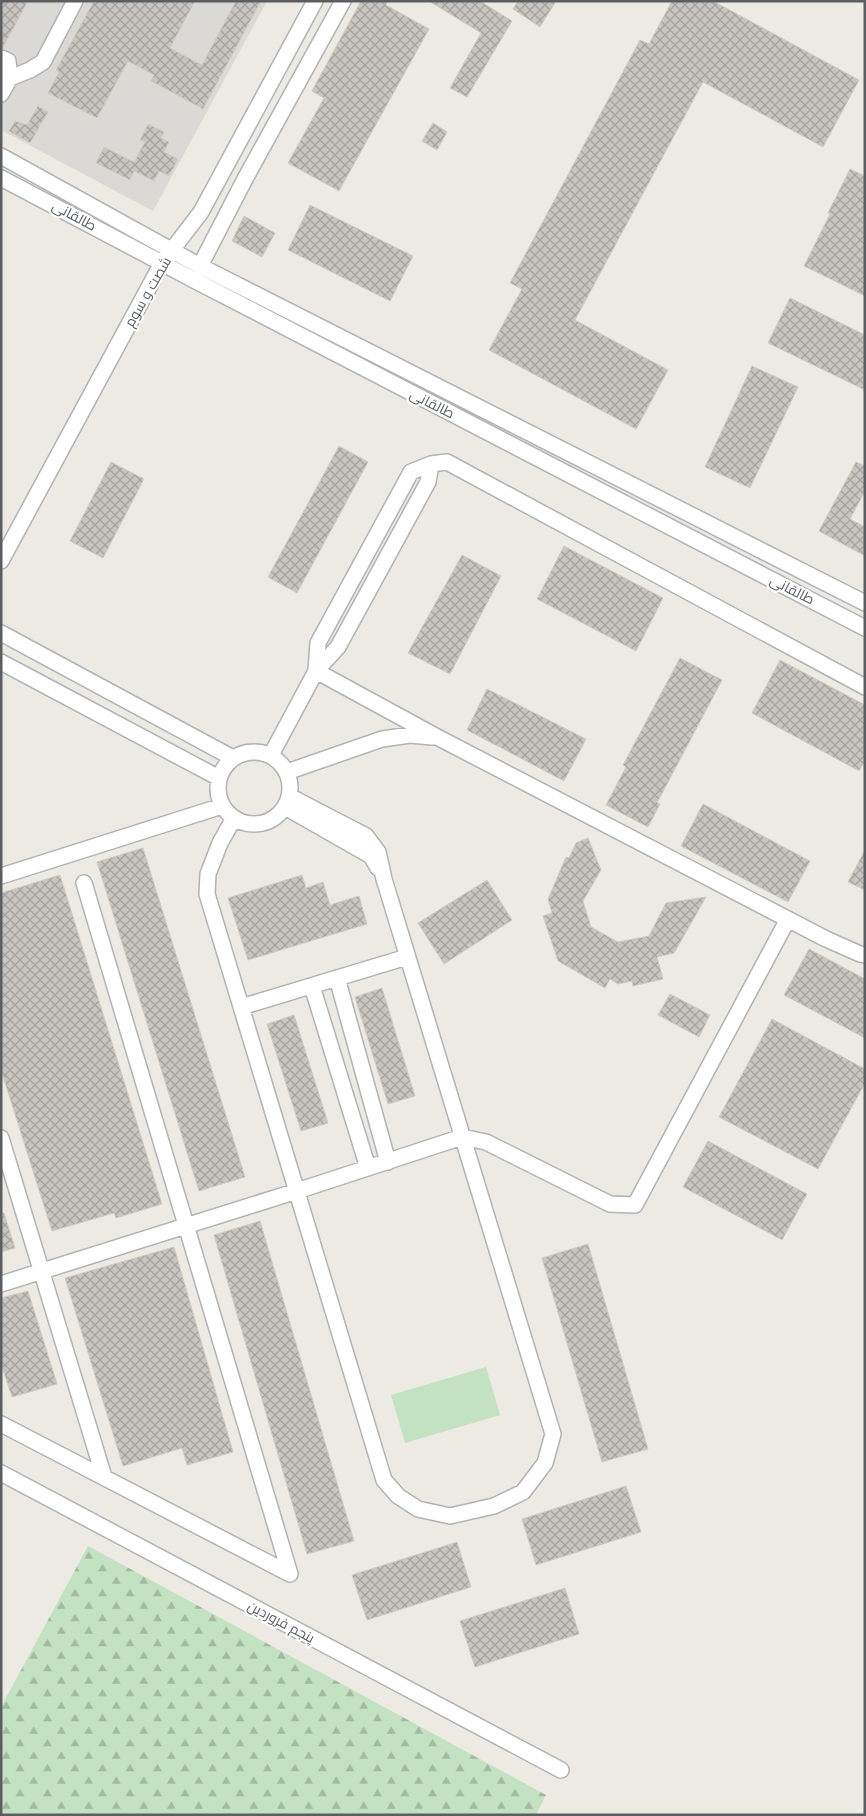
<svg xmlns="http://www.w3.org/2000/svg" width="866" height="1816" font-family="'Nunito Sans',Cairo,sans-serif">
	<defs>
		<pattern id="forest-firs" width="22" height="20" patternUnits="userSpaceOnUse" patternTransform="scale(1.25)"><rect width="22" height="20" fill="#c3e2c1"/><path d="M5 1l3.5 6h-7zM16 11l3.5 6h-7z" fill="#a1baa0"/></pattern>
		<pattern id="building-cross-hatch" width="8" height="8" patternUnits="userSpaceOnUse" patternTransform="scale(1.25)"><rect width="8" height="8" fill="#c8c5c0"/><path d="M0 0l8 8M0 8l8-8" fill="none" stroke="#a5a39f"/></pattern>
	</defs>
	<rect width="100%" height="100%" fill="#eceae3"/>
	<path fill="#dbd9d5" d="M1 1H267L153 211 1 130Z"/>
	<path fill="url(#forest-firs)" d="M88 1546 546 1795 536 1815H1V1707Z"/>
	<path fill="#c3e2c1" d="M486 1367 500 1415 405 1443 391 1395Z"/>
	<path fill="url(#building-cross-hatch)" stroke="#d1cbc2" d="M1 1H28L2 49H1Z
		M94 1H195L170 48 202 65 236 1H261L203 109 151 81 154 75 128 61 97 118 48 93 59 72 56 70Z
		M361 1H388L386 5 429 29 339 191 288 163 324 98 312 91Z
		M429 1H480L512 21 467 97 450 88 481 33Z
		M518 1H556L540 27 513 9Z
		M672 1H713L859 80 823 147 703 82 575 320 668 370 636 429 489 350 522 289 510 283 640 40 649 44Z
		M38 106 48 112 30 143 9 131 15 121 27 125Z
		M433 123 447 132 437 150 422 141Z
		M148 124 164 132 161 138 169 142 164 152 178 159 169 176 159 171 154 181 134 171 130 180 96 163 104 147 134 162 145 142 140 140Z
		M850 169 865 176V296L804 266 830 214 828 213Z
		M310 205 413 256 390 301 288 250Z
		M244 216 275 233 262 257 232 241Z
		M790 298 865 335V390L768 343Z
		M752 366 798 387 750 488 705 467Z
		M339 446 368 462 297 593 268 577Z
		M111 462 144 479 103 558 70 541Z
		M856 462 865 466V491L850 519 865 527V556L819 531Z
		M564 546 663 598 636 651 537 599Z
		M462 555 501 576 450 674 408 653Z
		M680 658 722 680 657 803 660 804 648 827 606 805 626 767 623 765Z
		M780 660 865 705V761L859 771 752 713Z
		M487 689 586 739 564 781 467 730Z
		M703 804 810 861 788 902 681 846Z
		M588 838 601 870 583 901 591 927 618 942 649 936 666 903 706 897 674 953 657 957 663 979 633 986 632 981 618 984 610 979 605 988 558 961 543 916 552 913 548 899 566 857 569 858 576 843Z
		M143 848 245 1177 199 1191 97 862Z
		M865 850V890L848 882Z
		M60 875 162 1204 116 1218 114 1213 52 1231 1 1070V893Z
		M302 875 306 888 323 882 330 905 359 896 367 924 248 960 228 898Z
		M487 880 512 920 444 964 418 923Z
		M809 949 865 979V1038L784 995Z
		M382 988 415 1096 388 1104 355 997Z
		M670 994 710 1015 699 1037 658 1015Z
		M294 1015 328 1123 301 1131 267 1024Z
		M772 1019 865 1069V1083L818 1169 719 1117Z
		M708 1141 807 1194 782 1240 683 1187Z
		M1 1213H4L15 1248 1 1252Z
		M260 1221 354 1541 307 1554 214 1235Z
		M588 1244 648 1449 602 1462 542 1258Z
		M174 1247 233 1452 187 1465 182 1448 123 1466 65 1278Z
		M28 1291 57 1384 12 1397 1 1364V1298Z
		M626 1486 641 1532 536 1565 522 1519Z
		M457 1542 471 1587 367 1620 352 1575Z
		M565 1588 579 1634 475 1667 460 1621Z"/>
	<g fill="none" stroke-linecap="round" stroke-linejoin="round">
		<g stroke="#b0b3b7" stroke-width="18">
			<path id="minor" d="M1 58 8 61 10 78 1 94
				M10 78 30 70 43 62 75 1
				M1 156 200 266 865 603
				M1 178 194 280 865 628
				M200 266 246 177 343 1
				M1 561 162 263 201 212 315 1
				M1 633 233 758
				M1 662 219 778
				M316 671 318 643 411 472 431 464 447 462 865 687
				M316 671 439 738 826 939 860 954 865 955
				M218 788a36 36 0 1 1 72 0a36 36 0 1 1-72 0Z
				M271 755 316 671 338 647 428 482 431 464
				M287 772 382 739 410 735 432 737
				M285 807 371 856 378 868
				M234 818 220 843 208 874 207 894 384 1480 398 1496 418 1509 450 1516 494 1506 523 1492 545 1463 553 1434 384 879 378 852 366 836 289 796
				M1 876 222 806
				M84 883 290 1574
				M337 978 388 1162
				M312 986 368 1168
				M241 1007 407 957
				M1 1138 104 1477
				M1 1284 297 1191 462 1137 486 1142 610 1204 635 1205 788 919
				M1 1424 290 1574
				M1 1473 561 1770"/>
		</g>
		<use href="#minor" stroke="#fff" stroke-width="15"/>
	</g>
	<g text-anchor="middle" dominant-baseline="central" stroke-width="4.5" stroke-linejoin="round" paint-order="stroke">
		<g font-size="14" fill="#5b5f62" stroke="#fff">
			<text transform="translate(74 216) rotate(28)">طالقانی</text>
			<text transform="translate(148 292) rotate(-60)">شصت و سوم</text>
			<text transform="translate(432 404) rotate(27)">طالقانی</text>
			<text transform="translate(792 590) rotate(27)">طالقانی</text>
			<text transform="translate(281 1622) rotate(28)">پنجم فروردین</text>
		</g>
	</g>
	<rect width="866" height="1816" fill="none" stroke="#5b5f62" stroke-width="5"/>
</svg>
